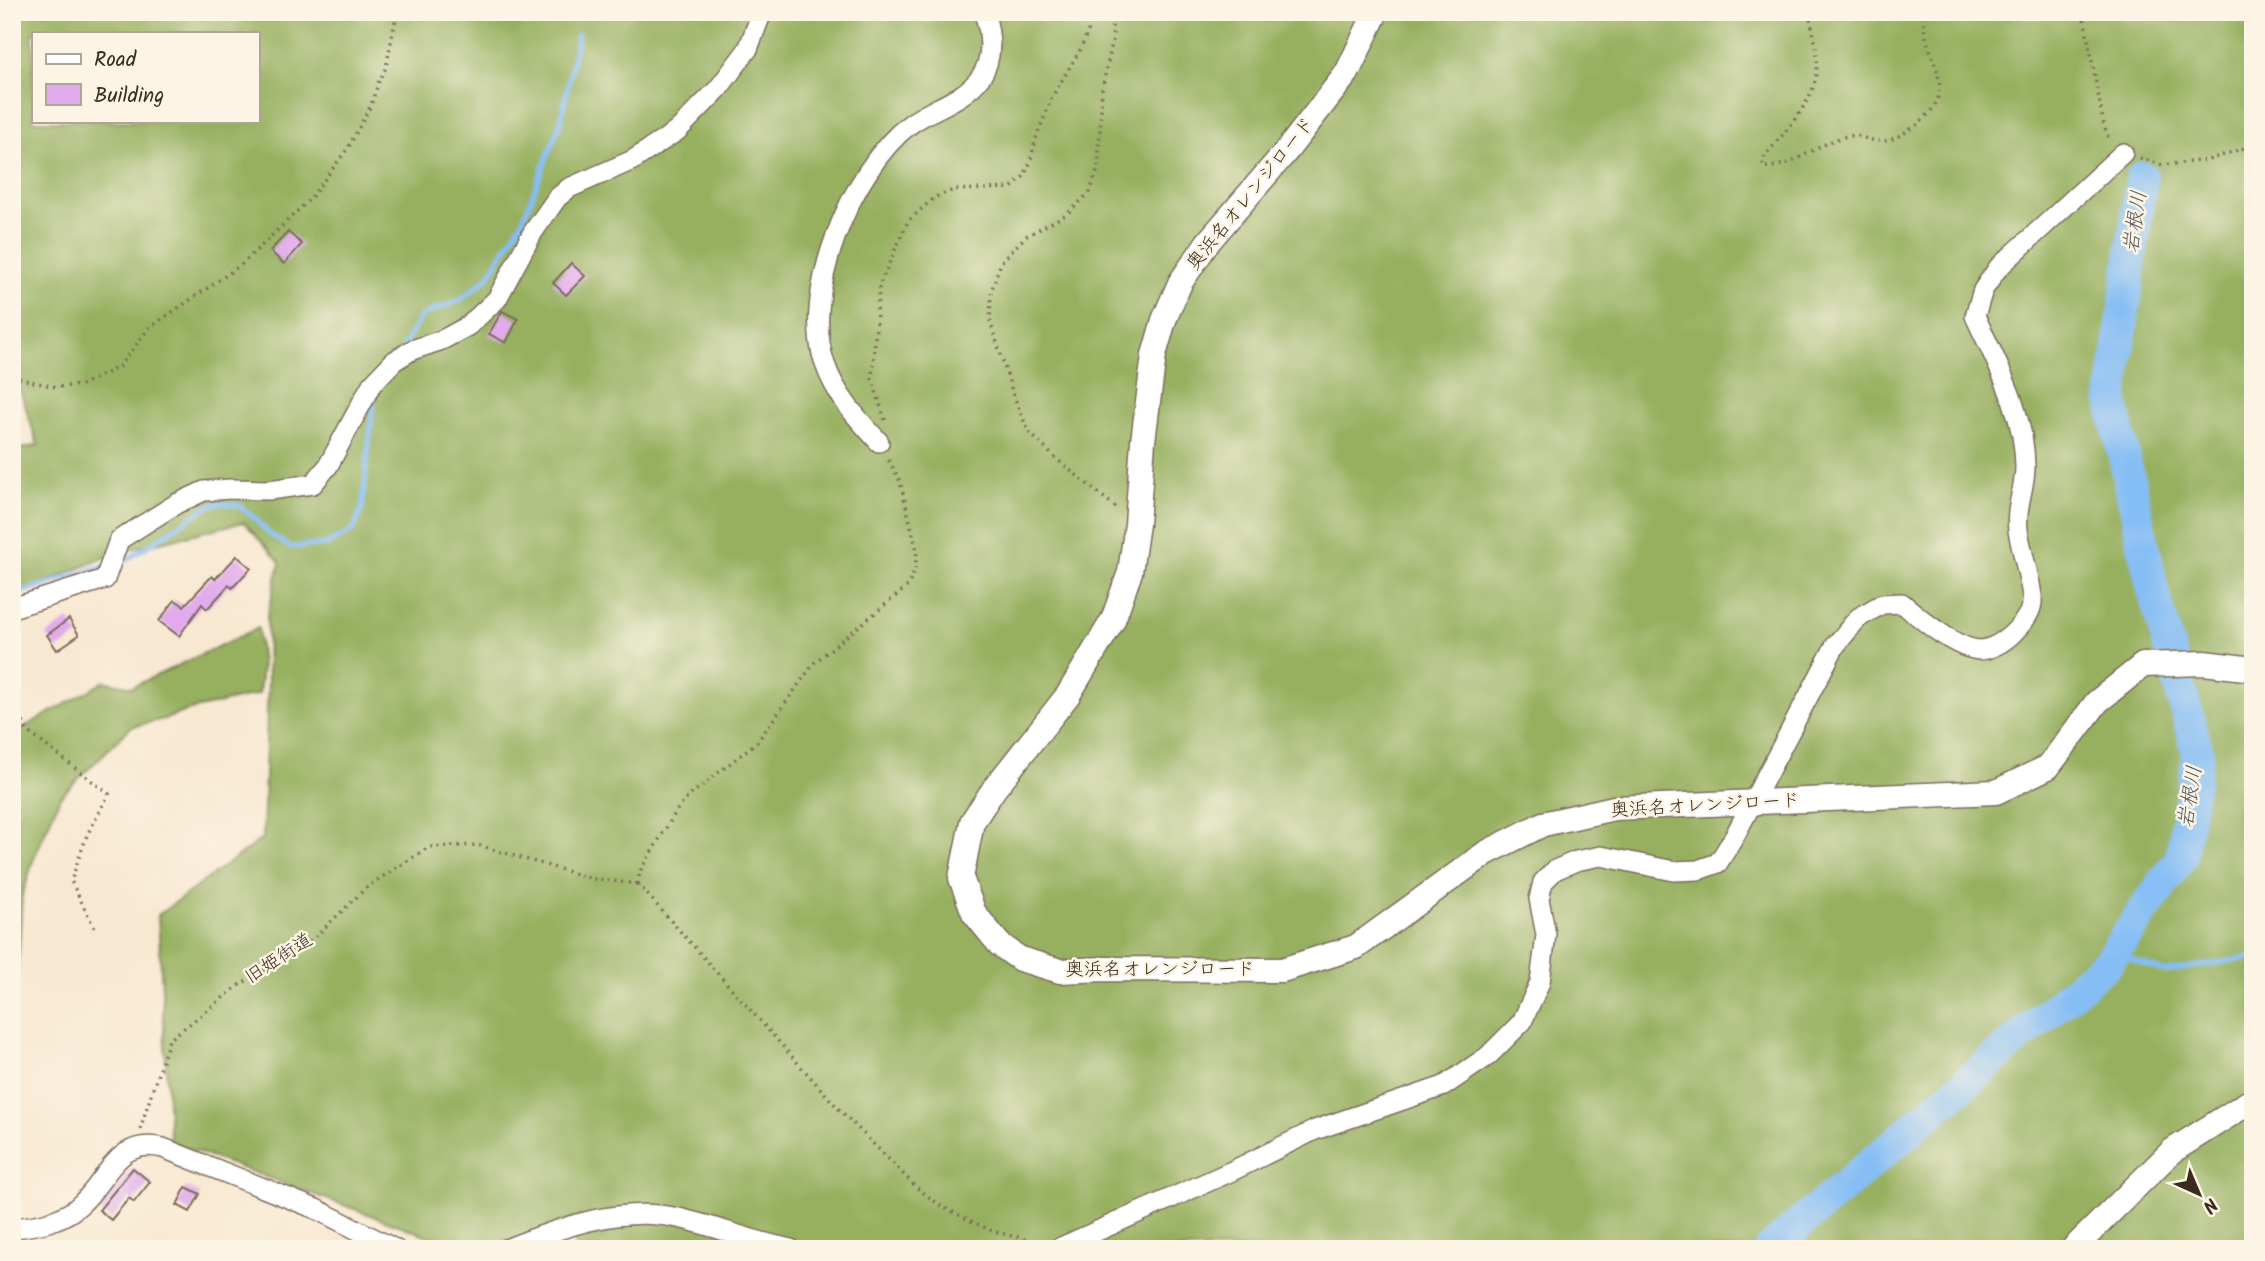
<svg xmlns="http://www.w3.org/2000/svg" width="2265" height="1261" font-family="Kalam,'Klee One',sans-serif">
	<rect width="100%" height="100%" fill="#fcf5e5"/>
	<filter id="ink" filterUnits="userSpaceOnUse"><feTurbulence type="fractalNoise" baseFrequency=".0143" numOctaves="2"/><feDisplacementMap in="SourceGraphic" scale="14" xChannelSelector="R" yChannelSelector="G"/><feConvolveMatrix kernelMatrix="1 2 1 2 8 2 1 2 1" color-interpolation-filters="sRGB"/></filter>
	<filter id="wash" filterUnits="userSpaceOnUse"><feTurbulence type="fractalNoise" baseFrequency=".00686" numOctaves="4" result="noise"/><feDisplacementMap in="SourceGraphic" scale="28" xChannelSelector="R" yChannelSelector="G"/><feGaussianBlur stdDeviation="1.57" result="paint"/><feColorMatrix in="noise" values="0 0 0 0 0 0 0 0 0 0 0 0 0 0 0 0 0 1.4 0 .05"/><feComposite in="paint" operator="in"/></filter>
	<g filter="url(#wash)">
		<rect width="100%" height="100%" fill="#f8e8d1"/>
		<path fill="#97b061" stroke="#696d40" stroke-width="2" fill-rule="evenodd" d="M12 12H2253V1249H577L568 1226 464 1249 170 1142 158 915 263 838 268 682 267 617 280 562 244 522 115 553 12 597V451L38 445 12 366ZM33 33H257V121H33Z
			M258 628 262 666 259 694 186 711 168 718 131 727 60 797 34 858 22 897 17 976 12 978V734C43 715 73 702 104 681L132 687Z"/>
		<g fill="none" stroke-linecap="round" stroke-linejoin="round">
			<path stroke="#85bdf5" stroke-width="5" d="M403 347 422 315 461 300 488 277 523 220 561 121 578 35
				M118 563 128 559 207 507 220 503 238 505 255 518 268 533 290 547 326 545 353 531 362 509 374 398
				M12 595 105 566
				M2115 953 2164 972 2253 957"/>
			<path stroke="#85bdf5" stroke-width="32" d="M1770 1249 2107 963 2181 858 2198 753 2153 589 2112 400 2142 177"/>
		</g>
		<g id="blocks">
			<path fill="#e1aaec" d="M288 232 302 244 284 264 270 251Z
				M571 263 585 276 566 295 553 283Z
				M502 311 518 319 506 343 489 334Z
				M237 556 251 568 232 588 229 585 207 609 202 604 179 636 159 621 175 600 184 606 212 576 215 579Z
				M69 619 79 635 57 650 47 635Z
				M133 1168 150 1182 134 1202 129 1198 111 1220 99 1210Z
				M186 1187 200 1194 190 1212 177 1205Z"/>
		</g>
	</g>
	<g filter="url(#ink)">
		<use href="#blocks" fill-opacity="0" stroke="#7d6c5d" stroke-width="2"/>
		<g fill="none" stroke-linecap="round" stroke-linejoin="round">
			<g stroke="#7d6c5d" stroke-width="22">
				<path id="minor" d="M879 442C857 418 836 396 825 364 800 294 852 169 909 125 931 108 962 102 980 78 994 59 991 34 984 12
					M12 608 105 579 119 540 176 504 204 491 230 489 269 490 313 484 328 466 372 384 394 361 412 350 442 340 468 326 497 299 533 232 557 198 569 188 633 160 677 131 718 89 748 49 762 12
					M12 1228C37 1226 65 1221 83 1202 109 1177 118 1137 163 1148L316 1209 395 1249
					M506 1249C559 1228 620 1205 678 1218 716 1226 753 1242 791 1249
					M1057 1249 1232 1171 1315 1130 1444 1086 1488 1056 1522 1022 1540 982 1546 935 1539 899 1543 882 1555 870 1576 861 1601 856 1674 871 1698 870 1718 863 1733 839 1835 646 1858 618 1882 604 1902 603C1920 618 1954 648 1979 650 1990 650 2004 642 2012 634 2020 626 2030 616 2032 603 2034 592 2020 546 2018 530 2015 507 2025 489 2025 467 2025 413 1997 364 1975 316L1983 290 1998 268 2123 153"/>
			</g>
			<g stroke="#7d6c5d" stroke-width="27">
				<path id="tertiary" d="M1376 12 1347 73 1288 149 1208 242 1180 283 1164 320 1154 355 1143 441 1137 524 1130 572 1113 620 1068 695 994 789 972 822 961 878 974 913 999 944 1020 959 1060 971 1103 969 1282 970 1356 947 1486 853 1543 824 1614 808 1996 792 2048 767 2097 702 2143 665 2204 663 2253 669
					M2073 1249 2172 1151 2248 1103 2253 1102"/>
			</g>
			<path stroke="#7d6c5d" stroke-width="3.5" stroke-dasharray="2 5" stroke-linecap="butt" d="M1111 12 1113 39 1102 89 1098 168 1090 192 1067 214 1026 236 1001 262 991 292 990 320 1013 394 1028 431 1054 457 1118 509
				M1809 12C1812 29 1818 49 1817 66 1816 103 1784 131 1763 159V167C1796 168 1817 142 1848 136 1860 134 1873 143 1885 141 1894 140 1910 130 1918 124 1965 85 1920 59 1924 12
				M2083 12 2103 121 2107 135 2111 139
				M2140 158 2163 165 2208 160 2253 145
				M12 377 56 387 81 385 119 367 149 328 241 265 310 199 348 148 371 105 380 78 386 68 397 12
				M885 420 872 378 879 286 908 221 935 197 954 190 1011 188 1023 177 1029 166 1037 135 1053 95 1080 50 1096 12
				M12 696 27 731 109 794 87 835 71 881 95 929
				M638 884 640 871 677 810 689 796 757 742 815 662 908 586 915 570 917 551 900 481 887 457
				M638 884 837 1107 917 1188 941 1206 967 1219 992 1231 1041 1243
				M140 1129 169 1040 238 986 309 943 368 886 429 847 478 845 593 879 638 884"/>
			<use href="#minor" stroke="#fff" stroke-width="19"/>
			<use href="#tertiary" stroke="#fff" stroke-width="24"/>
		</g>
	</g>
	<g text-anchor="middle" dominant-baseline="central" stroke-width="5" stroke-linejoin="round" paint-order="stroke">
		<g font-size="19" fill="#3b2a1e" stroke="#fcf5e5">
			<text transform="translate(1251 194) rotate(-51)">奥浜名オレンジロード</text>
			<text transform="translate(1705 806) rotate(-3)">奥浜名オレンジロード</text>
			<text transform="translate(279 959) rotate(-33)">旧姫街道</text>
			<text x="1160" y="970">奥浜名オレンジロード</text>
		</g>
		<g font-size="21" font-style="italic" fill="#51565e" stroke="#fcf5e5">
			<text transform="translate(2136 222) rotate(-82)">岩根川</text>
			<text transform="translate(2191 797) rotate(-81)">岩根川</text>
		</g>
	</g>
	<rect width="2265" height="1261" fill="none" stroke="#fcf5e5" stroke-width="42"/>
	<rect x="32" y="32" width="228" height="91" fill="#fcf5e5" stroke="#afa495" stroke-width="2"/>
	<rect x="46" y="54" width="35" height="10" fill="#ffffff" stroke="#afa495" stroke-width="2"/>
	<text x="94" y="66" font-size="21" fill="#3b2a1e">Road</text>
	<rect x="46" y="84" width="35" height="21" fill="#e1aaec" stroke="#afa495" stroke-width="2"/>
	<text x="94" y="102" font-size="21" fill="#3b2a1e">Building</text>
	<g transform="translate(2199 1194) rotate(136)" stroke="#fcf5e5" stroke-width="5" paint-order="stroke">
	<path d="M0-5L12 26L0 18L-12 26Z" fill="#3b2a1e"/>
	<text y="-10" font-size="19" font-weight="bold" text-anchor="middle" fill="#3b2a1e">N</text>
	</g>
</svg>
